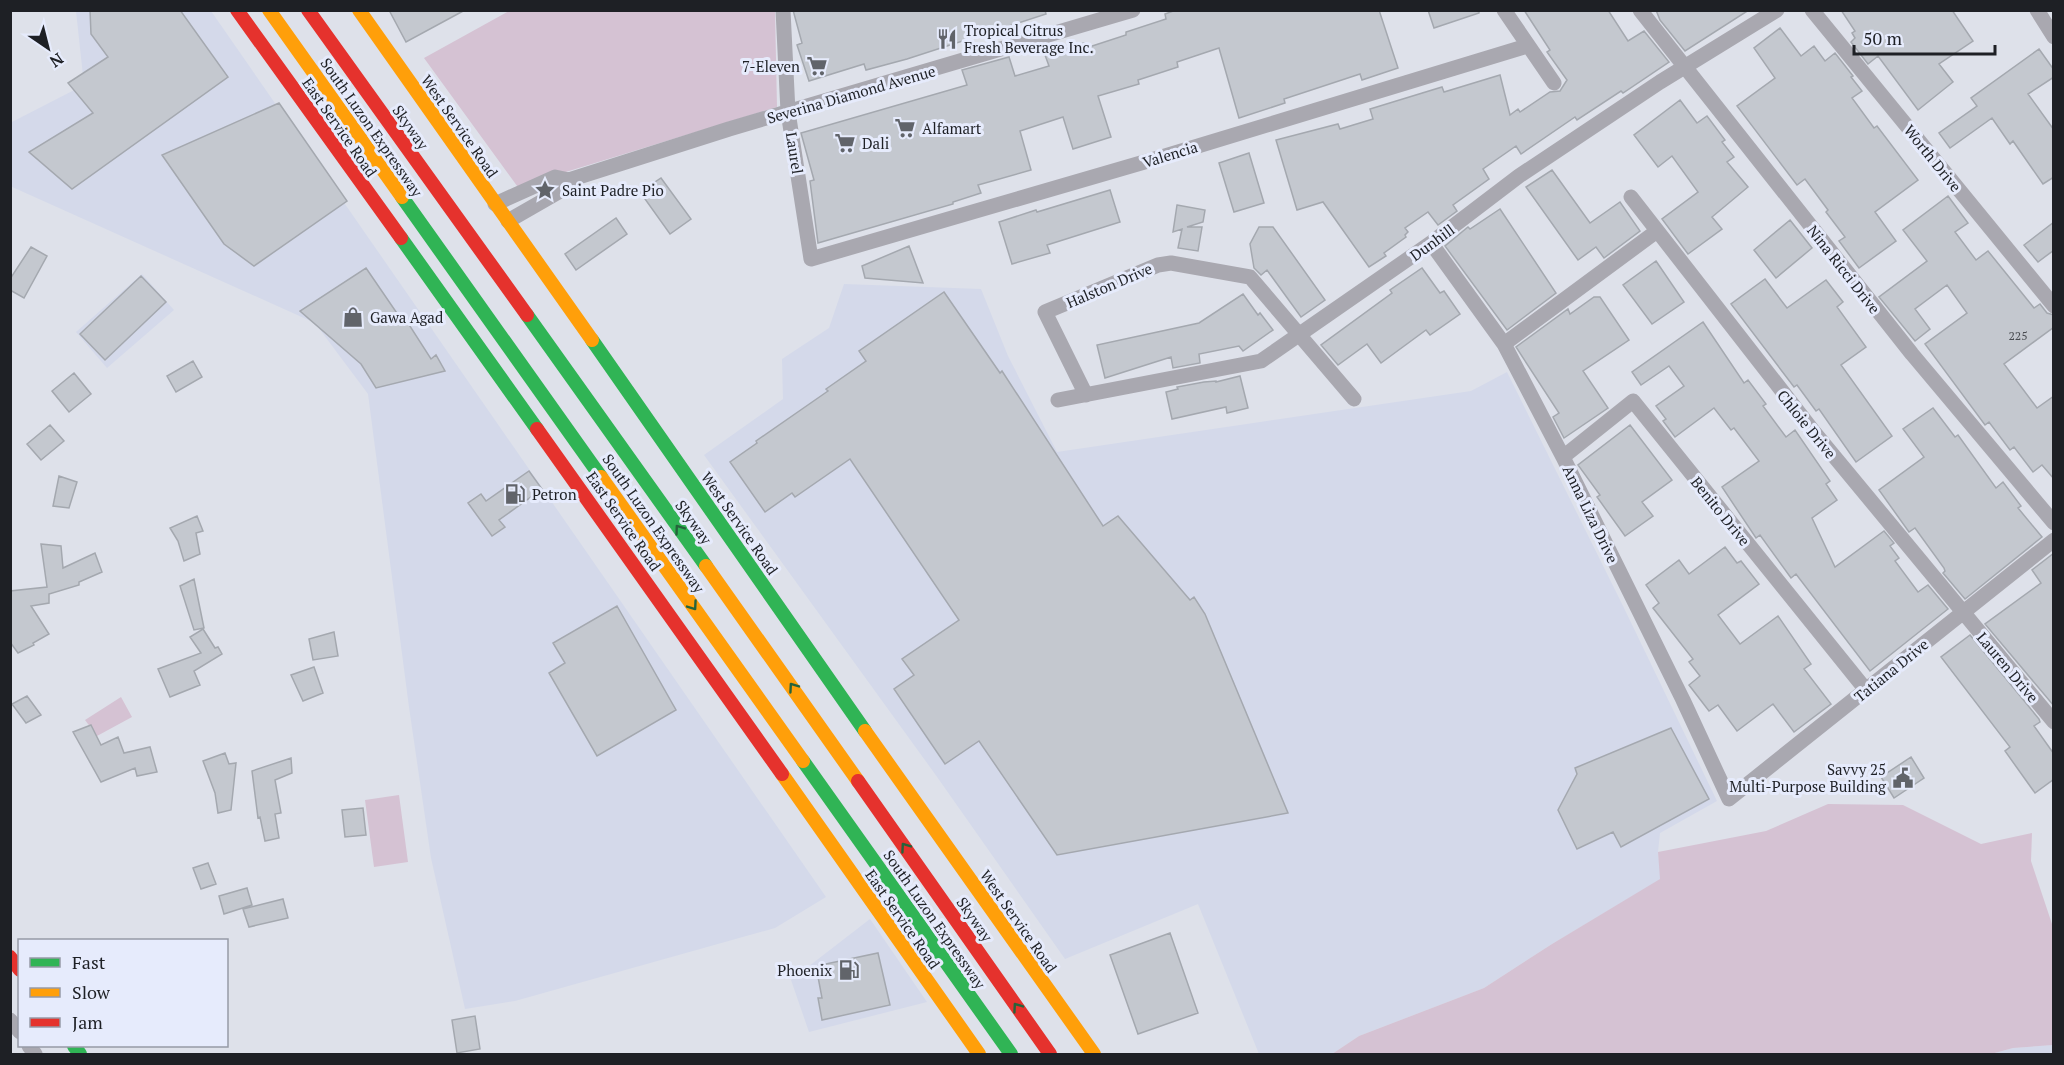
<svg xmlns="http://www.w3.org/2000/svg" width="2064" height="1065" font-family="'PT Serif',serif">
	<rect width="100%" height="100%" fill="#dee1ea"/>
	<path fill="#d4d9ea" d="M76 11H211L826 897 775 928 515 1001 465 1009 431 858 409 707 368 394 315 323 10 186V123L84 85Z
		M142 274 174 310 107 368 76 332Z
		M844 284 981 289 1008 356 1057 452 1471 391 1507 372 1624 608 1717 801 1660 833 1658 852 1661 879 1552 944 1484 988 1359 1036 1332 1054H1259L1198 904 1065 959 935 774 704 455 783 399 782 359 829 328Z
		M870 919 927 1002 809 1032 791 980Z
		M2053 1045V1054H1991L2013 1048Z"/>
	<path fill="#d5c2d3" d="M509 11H775L777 107 543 179 520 190 424 58Z
		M121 697 132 717 97 736 85 720Z
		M399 795 408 862 374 867 365 800Z
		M1828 804 1903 805 1981 844 2032 833 2031 861 2053 927V1045L2013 1048 1991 1054H1332L1359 1036 1484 988 1552 944 1660 879 1658 852 1766 831Z"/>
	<path fill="#c4c8cf" stroke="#a4a8af" stroke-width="1.5" d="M90 10H180L228 77 72 189 29 152 93 113 68 83 108 57 91 34Z
		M389 10H465L406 42Z
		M793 10H1045L1046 14 907 59 866 70 864 64 809 81 797 45 802 43Z
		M1176 10H1379L1398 68 1362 80 1360 74 1284 99 1285 103 1239 118 1219 48 1177 62 1178 67 1138 80 1139 84 1098 96 1111 137 1073 149 1063 117 1020 131 1031 170 978 185 981 193 953 202V204L818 243 810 181 814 180 801 133 967 85 962 70 1009 57 1015 76 1049 66 1045 55 1084 43 1086 48 1126 35V32L1166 19 1165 14Z
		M1428 10H1479V13L1434 28Z
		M1524 10H1608L1628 41 1644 31 1669 62 1623 93 1621 91 1577 120 1575 117 1521 154 1516 146 1483 169 1489 179 1453 205 1457 211 1438 225 1428 212 1405 228 1408 232 1405 235 1406 237 1384 253 1386 256 1369 267 1323 202 1297 210 1276 140 1338 124 1340 129 1373 119 1370 109 1442 87 1444 92 1500 75 1510 115 1518 109 1520 112 1550 92 1560 91 1567 80 1547 52 1550 50Z
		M1656 10H1749L1685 51 1660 20Z
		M1841 10H1952L1973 41 1939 64 1953 82 1918 110 1878 56 1868 64 1851 42 1855 38 1852 33 1855 31Z
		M1780 28 1801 56 1814 46 1825 61 1835 53 1853 76 1851 77 1862 91 1852 98 1874 128 1877 126 1918 180 1875 212 1896 241 1859 268 1839 241 1845 237 1826 212 1828 210 1805 179 1797 185 1737 106 1775 78 1754 48Z
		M2039 49 2054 70V77L2028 94 2054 130V177L2043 184 2013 141 2010 144 1992 118 1950 148 1939 133 1977 106 1971 98Z
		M1680 100 1697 123 1707 116 1725 140 1722 142 1734 157 1727 162 1748 187 1712 217 1722 229 1688 254 1662 219 1698 192 1672 156 1658 167 1634 135Z
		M279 103 347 201 254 266 224 244 162 155Z
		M1249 153 1264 203 1234 212 1219 163Z
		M1552 170 1590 223 1620 202 1640 231 1604 258 1596 247 1578 260 1526 187Z
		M661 178 691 219 670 234 640 192Z
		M1110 190 1120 222 1047 245 1050 253 1012 264 999 222 1036 210 1037 212Z
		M1948 196 1968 223 1955 232 1976 260 1988 251 2034 308 2040 304 2047 313 2054 315V327L2004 364 2037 408 2054 396V479L2042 465 2033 472 2014 447 2010 450 1989 422 1985 425 1925 344 1967 313 1947 285 1915 309 1930 329 1915 341 1879 297 1927 261 1903 230Z
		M1177 205 1205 210 1203 222 1187 227H1202L1198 251 1178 248 1182 229 1173 232Z
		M1500 209 1556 293 1507 330 1445 246 1468 227 1470 229Z
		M616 218 627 234 576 270 565 254Z
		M1790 220 1812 248 1776 278 1754 250Z
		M2054 222V250L2038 262 2024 245Z
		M1259 227H1273L1325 300 1301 317 1267 270 1261 275 1254 268 1250 244Z
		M909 246 923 283 865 278 862 266Z
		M31 247 47 256 24 298 10 290V279Z
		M1656 261 1684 302 1652 324 1623 285Z
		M366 268 405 325 408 323 431 359 436 355 445 371 376 388 361 364 300 311Z
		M1422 268 1440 293 1444 291 1460 314 1430 335 1426 330 1381 363 1367 344 1338 365 1321 345 1392 293 1390 290Z
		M141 276 166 302 105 360 80 334Z
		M1765 279 1787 308 1826 280 1843 302 1837 307 1866 347 1841 365 1892 436 1856 462 1819 409 1816 411 1797 385 1794 387 1731 304Z
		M944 292 1000 373 1002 371 1103 526 1118 516 1190 600 1194 597 1205 614 1288 813 1057 855 979 741 945 764 894 689 914 675 902 659 959 620 850 459 795 497 792 493 765 512 730 462 757 443 756 441 828 391 826 389 866 361 859 351Z
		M1243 294 1258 315 1260 313 1273 330 1243 351 1239 346 1199 354 1200 363 1173 368 1171 357 1105 378 1097 345 1199 323Z
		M1594 297H1600L1629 340 1583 371 1608 408 1564 438 1553 417 1559 413 1516 347 1568 309 1570 314Z
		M1703 322 1744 383 1748 380 1766 404 1763 406 1786 437 1795 430 1830 481 1826 484 1837 500 1812 518 1835 567 1884 531 1894 543 1890 546 1899 558 1895 561 1918 592 1928 585 1948 609 1870 671 1796 574 1791 578 1760 535 1756 538 1722 487 1759 461 1734 428 1731 430 1714 408 1675 437 1663 421 1666 419 1656 406 1684 386 1669 366 1641 385 1632 372Z
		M193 361 202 377 176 392 167 376Z
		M74 373 91 394 69 412 52 391Z
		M1240 376 1248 408 1227 413 1226 407 1172 419 1166 392 1178 389 1177 387 1204 382 1216 381V382Z
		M1933 408 1955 437 1958 435 1996 488 2003 482 2021 506 2018 508 2042 537 1965 599 1943 573 1945 571 1944 568 1915 528 1909 532 1879 490 1924 457 1903 429Z
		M50 425 64 441 41 460 27 444Z
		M1630 425 1672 480 1642 502 1653 516 1625 536 1597 497 1600 495 1578 465Z
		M529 471 542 489 499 520 505 527 492 536 468 503 481 494 486 501Z
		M59 476 77 482 69 508 53 506Z
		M197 516 203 531 196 533 200 554 184 561 178 541 170 528Z
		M41 544 61 546 63 568 95 553 102 572 79 582V585L49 594V603L31 606 49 634 33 643 34 645 18 653 10 642V591L47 587Z
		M1725 547 1737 563 1741 561 1759 584 1718 615 1740 644 1778 616 1811 664 1804 669 1831 704 1794 732 1773 704 1737 731 1718 705 1709 711 1689 685 1700 676 1689 662 1693 659 1653 608 1659 603 1646 585 1679 560 1689 574Z
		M2054 553V706L1985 624 2041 583 2032 570Z
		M194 579 204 628 194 630 180 586Z
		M617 606 676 710 597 756 549 673 565 663 553 643Z
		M203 629 215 648 218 647 222 654 194 671 200 685 170 697 158 669 201 653 190 637Z
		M334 632 338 656 313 660 309 639Z
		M1970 635 2039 719 2040 722 2034 726 2054 754V779L2035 793 2005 751 2010 747 1941 657Z
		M314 667 323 693 303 701 291 675Z
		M27 696 41 715 26 723 12 704Z
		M91 725 101 745 118 737 124 753 150 747 157 772 137 776 135 768 101 782 73 732Z
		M1671 728 1709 799 1621 847 1613 832 1577 849 1558 810 1577 774 1575 768Z
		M225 753 229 764 236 763 231 810 218 813 215 793 203 761Z
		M1911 757 1924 778 1894 798 1881 777Z
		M291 758 292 773 275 780 281 813 275 814 279 838 265 841 260 817 258 818 252 771Z
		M363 808 366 835 345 837 342 810Z
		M208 863 216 884 201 889 193 868Z
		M247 888 252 905 224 914 219 896Z
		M283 899 288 918 249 927 243 909Z
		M1170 933 1198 1013 1138 1034 1110 955Z
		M878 953 890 1005 822 1020 818 998H822L816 966Z
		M475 1016 480 1049 457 1053 452 1020Z"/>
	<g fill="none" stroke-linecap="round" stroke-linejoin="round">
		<path stroke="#a9a8b0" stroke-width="15" d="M783 10 788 112 811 259 1165 156 1527 46
			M1504 10 1554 83
			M1640 10 1912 354 2054 523
			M1812 10 2054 306
			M2037 10 2054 37
			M1631 197 1814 432 2054 722
			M495 204 555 177 569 180 729 129 1133 10
			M508 221 562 190 569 180
			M1431 243 1504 344 1563 457 1683 700 1729 799 2054 540
			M1504 344 1657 231
			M1086 395 1045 312 1158 265 1171 263 1250 277 1354 399
			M1058 400 1261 361 1431 243 1519 176 1660 82 1777 10
			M1563 457 1633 401 1866 690
			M10 1020 20 1032
			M29 1046 35 1054"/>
		<path stroke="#30b455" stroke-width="14" d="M402 197 601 477
			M401 238 537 429
			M527 315 706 566
			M592 340 865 731
			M803 761 1011 1054
			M74 1046 80 1054"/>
		<path stroke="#ff9f0a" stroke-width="14" d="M269 10 402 197
			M359 10 592 340
			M601 477 803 761
			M706 566 858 781
			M865 731 1094 1054
			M782 774 979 1054"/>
		<path stroke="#e5322d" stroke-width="14" d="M237 10 401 238
			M308 10 527 315
			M537 429 782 774
			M858 781 1050 1054
			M10 957 20 970"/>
	</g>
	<defs><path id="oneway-chevron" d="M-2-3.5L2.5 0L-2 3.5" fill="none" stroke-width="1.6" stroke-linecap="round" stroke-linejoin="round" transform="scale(1.5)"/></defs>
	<g stroke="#26633b">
		<use href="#oneway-chevron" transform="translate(679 529) rotate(-126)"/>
		<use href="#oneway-chevron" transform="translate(693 606) rotate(55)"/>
		<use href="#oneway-chevron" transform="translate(793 687) rotate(-125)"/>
		<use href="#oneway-chevron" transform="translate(905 847) rotate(-125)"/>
		<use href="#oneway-chevron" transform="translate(1017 1007) rotate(-125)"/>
	</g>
	<defs>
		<g id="restaurant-bare" transform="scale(1.62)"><path d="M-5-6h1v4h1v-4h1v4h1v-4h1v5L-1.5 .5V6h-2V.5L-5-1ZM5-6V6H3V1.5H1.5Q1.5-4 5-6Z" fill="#61646a" stroke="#e6ebfc" stroke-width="2.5" paint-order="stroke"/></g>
		<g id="supermarket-bare" transform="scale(1.62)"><path d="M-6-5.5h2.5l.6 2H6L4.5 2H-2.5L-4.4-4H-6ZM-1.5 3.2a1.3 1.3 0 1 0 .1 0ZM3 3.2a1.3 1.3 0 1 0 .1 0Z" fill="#61646a" stroke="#e6ebfc" stroke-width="2.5" paint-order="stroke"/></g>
		<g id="sight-bare" transform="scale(1.62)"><path d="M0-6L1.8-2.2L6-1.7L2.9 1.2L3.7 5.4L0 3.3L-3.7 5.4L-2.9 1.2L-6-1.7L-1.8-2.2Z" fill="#61646a" stroke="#e6ebfc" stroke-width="2.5" paint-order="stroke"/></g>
		<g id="shop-bare" transform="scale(1.62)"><path d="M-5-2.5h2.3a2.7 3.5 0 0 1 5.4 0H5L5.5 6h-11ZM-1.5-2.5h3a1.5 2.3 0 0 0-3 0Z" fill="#61646a" stroke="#e6ebfc" stroke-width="2.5" paint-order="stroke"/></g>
		<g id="fuel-bare" transform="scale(1.62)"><path d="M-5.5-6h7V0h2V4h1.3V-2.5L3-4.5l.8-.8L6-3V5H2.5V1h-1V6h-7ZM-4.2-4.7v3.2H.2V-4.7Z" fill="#61646a" stroke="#e6ebfc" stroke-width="2.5" paint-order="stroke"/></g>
		<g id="civic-bare" transform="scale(1.62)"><path d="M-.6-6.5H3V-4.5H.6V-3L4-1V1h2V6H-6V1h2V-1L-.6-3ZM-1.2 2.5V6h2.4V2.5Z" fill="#61646a" stroke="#e6ebfc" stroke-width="2.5" paint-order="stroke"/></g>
	</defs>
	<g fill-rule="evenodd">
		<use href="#restaurant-bare" x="947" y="39"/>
		<use href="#supermarket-bare" x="817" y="66"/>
		<use href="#supermarket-bare" x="905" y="128"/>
		<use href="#supermarket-bare" x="845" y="143"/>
		<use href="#sight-bare" x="545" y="190"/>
		<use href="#shop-bare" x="353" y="317"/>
		<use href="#fuel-bare" x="515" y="494"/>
		<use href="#civic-bare" x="1903" y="778"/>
		<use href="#fuel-bare" x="849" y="970"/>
	</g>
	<g text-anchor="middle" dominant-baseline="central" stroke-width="6" stroke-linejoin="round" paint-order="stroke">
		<g font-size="12" fill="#494c51">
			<text x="2018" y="335">225</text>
		</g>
		<g font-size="15" fill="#1e2025" stroke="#e6ebfc" text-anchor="start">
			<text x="964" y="30">Tropical Citrus<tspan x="964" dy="17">Fresh Beverage Inc.</tspan></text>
			<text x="800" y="66" text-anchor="end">7-Eleven</text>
			<text x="922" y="128">Alfamart</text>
			<text x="862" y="143">Dali</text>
			<text x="562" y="190">Saint Padre Pio</text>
			<text x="370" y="317">Gawa Agad</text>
			<text x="532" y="494">Petron</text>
			<text x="1886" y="769" text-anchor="end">Savvy 25<tspan x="1886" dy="17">Multi-Purpose Building</tspan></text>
			<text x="832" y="970" text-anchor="end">Phoenix</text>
		</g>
		<g font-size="15" fill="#1e2025" stroke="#e6ebfc">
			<text transform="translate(851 94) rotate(-16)">Severina Diamond Avenue</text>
			<text transform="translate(460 126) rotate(55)">West Service Road</text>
			<text transform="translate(340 127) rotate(55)">East Service Road</text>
			<text transform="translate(372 127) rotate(55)">South Luzon Expressway</text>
			<text transform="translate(411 127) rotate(55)">Skyway</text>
			<text transform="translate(795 153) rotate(81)">Laurel</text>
			<text transform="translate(1170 154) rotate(-17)">Valencia</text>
			<text transform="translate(1933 158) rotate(51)">Worth Drive</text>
			<text transform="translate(1432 242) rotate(-36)">Dunhill</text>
			<text transform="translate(1844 269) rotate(52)">Nina Ricci Drive</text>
			<text transform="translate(1109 285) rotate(-23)">Halston Drive</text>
			<text transform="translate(1807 424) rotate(51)">Chloie Drive</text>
			<text transform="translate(1721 511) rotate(51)">Benito Drive</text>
			<text transform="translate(1591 514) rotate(64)">Anna Liza Drive</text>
			<text transform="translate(624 521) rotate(55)">East Service Road</text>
			<text transform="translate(694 522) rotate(54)">Skyway</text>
			<text transform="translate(654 523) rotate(55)">South Luzon Expressway</text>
			<text transform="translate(740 523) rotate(55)">West Service Road</text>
			<text transform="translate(2008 667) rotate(50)">Lauren Drive</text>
			<text transform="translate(1891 670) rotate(-39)">Tatiana Drive</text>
			<text transform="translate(903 919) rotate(55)">East Service Road</text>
			<text transform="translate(935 919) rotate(55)">South Luzon Expressway</text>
			<text transform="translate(975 919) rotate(55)">Skyway</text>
			<text transform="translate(1019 921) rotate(55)">West Service Road</text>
		</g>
	</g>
	<rect width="2064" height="1065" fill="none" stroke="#1e2025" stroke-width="24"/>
	<rect x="18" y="939" width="210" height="108" fill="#e6ebfc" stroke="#969aa6" stroke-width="1.5"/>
	<rect x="30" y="958" width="30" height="9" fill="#30b455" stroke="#969aa6" stroke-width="1.5"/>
	<text x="72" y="969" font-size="18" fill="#1e2025">Fast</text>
	<rect x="30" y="988" width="30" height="9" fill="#ff9f0a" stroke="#969aa6" stroke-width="1.5"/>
	<text x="72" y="999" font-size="18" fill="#1e2025">Slow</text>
	<rect x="30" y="1018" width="30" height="9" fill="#e5322d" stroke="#969aa6" stroke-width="1.5"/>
	<text x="72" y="1029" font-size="18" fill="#1e2025">Jam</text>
	<g transform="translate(48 48) rotate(145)" stroke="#e6ebfc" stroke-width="4.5" paint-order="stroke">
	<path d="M0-4.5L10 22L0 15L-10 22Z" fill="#1e2025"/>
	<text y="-9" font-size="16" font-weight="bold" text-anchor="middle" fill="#1e2025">N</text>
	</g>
	<path d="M1854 45v9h141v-9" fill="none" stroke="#1e2025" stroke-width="3"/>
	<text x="1863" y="45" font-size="18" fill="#1e2025" stroke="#e6ebfc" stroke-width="4.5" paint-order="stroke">50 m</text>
</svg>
